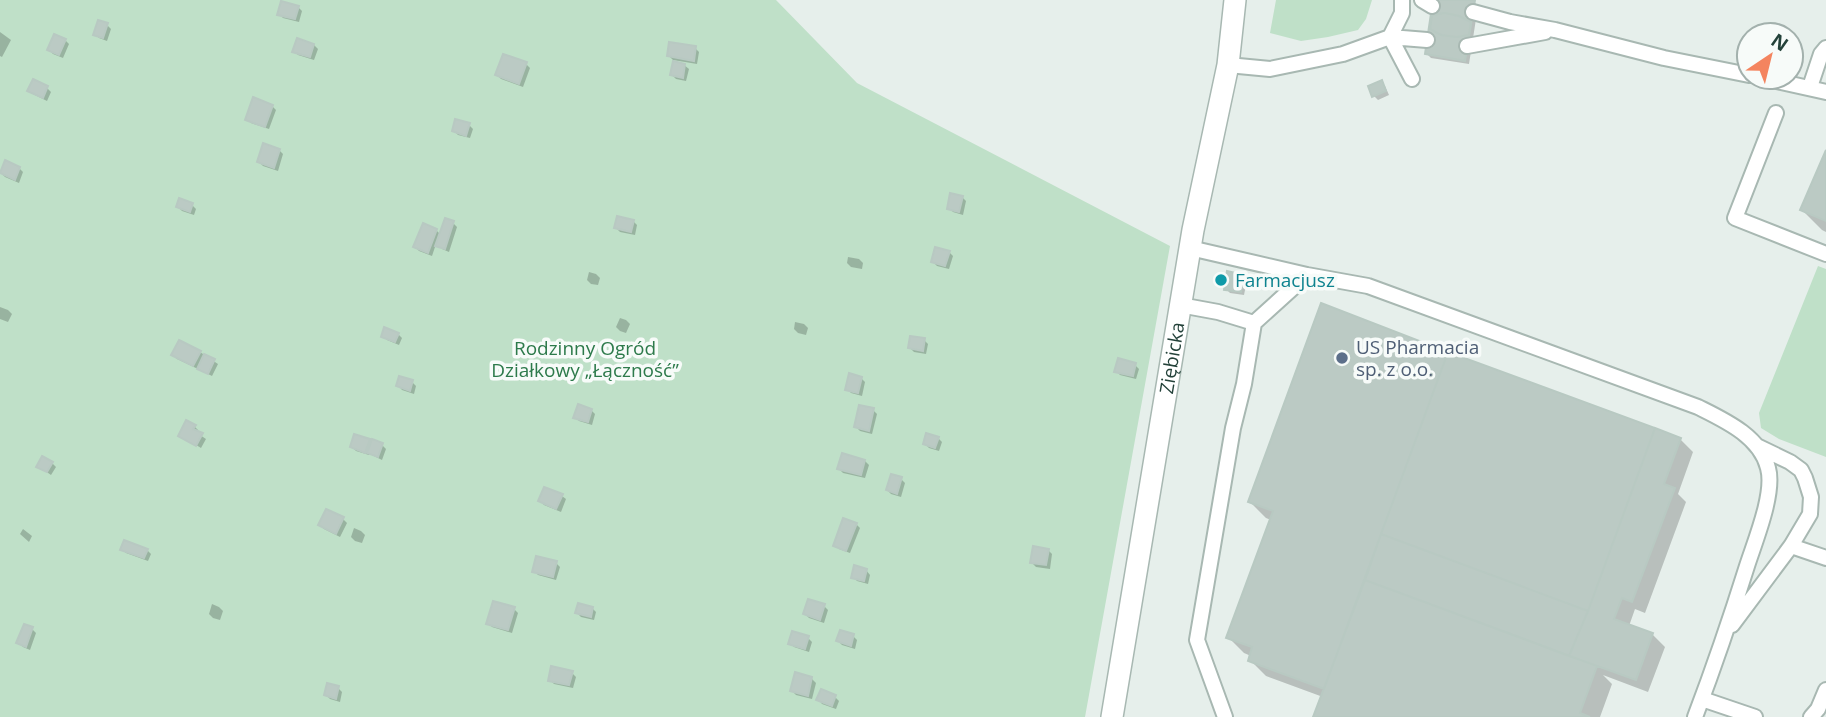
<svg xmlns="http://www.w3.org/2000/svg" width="1826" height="717" font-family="'Open Sans',sans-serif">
	<rect width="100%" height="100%" fill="#e6efeb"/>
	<path fill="#bfe0c8" d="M0 0H776L857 83 1170 246 1085 717H0Z
		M1276 0H1372L1366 19 1358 30 1328 37 1301 41 1270 33Z
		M1818 266 1826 269V457L1779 439 1761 428 1759 413Z"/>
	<path fill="#0003" d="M1466 0 1474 2 1478 6 1469 64 1431 58 1427 54Z
		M298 7 302 11 299 22 283 18 279 14Z
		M107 25 111 29 107 41 99 38 95 34Z
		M0 32 11 40 2 57 0 56Z
		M65 40 69 44 63 58 53 54 49 50Z
		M314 45 318 49 314 60 298 55 294 51Z
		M695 48 699 52 697 64 673 60 669 56Z
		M504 56 526 64 530 68 523 87 501 79 497 75Z
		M684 65 689 69 686 81 676 79 672 75Z
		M1381 82 1385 86 1389 95 1378 100 1374 96 1370 87Z
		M47 88 51 92 47 101 33 94 29 90Z
		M272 106 276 110 269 129 251 123 247 119Z
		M469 125 473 129 470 138 458 135 454 131Z
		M279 150 283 154 278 171 263 166 259 162Z
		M1826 154V232L1822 230 1802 210Z
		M19 168 23 172 19 183 5 177 1 173Z
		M962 197 966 201 963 215 953 212 949 208Z
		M180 201 192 205 196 209 194 215 182 211 178 207Z
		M633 221 637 225 635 235 620 232 616 228Z
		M453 223 457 227 449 252 442 249 436 244 432 256 419 251 415 247 436 230 441 235Z
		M949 252 953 256 949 269 937 266 933 262Z
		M848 257 859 259 863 263 862 269 851 267 847 263Z
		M589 272 596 274 600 278 598 285 591 284 587 280Z
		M1243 276 1247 280 1244 295 1230 293 1226 289Z
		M0 307 8 310 12 314 8 322 0 319Z
		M620 318 626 320 630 324 626 333 620 331 616 327Z
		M795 322 804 324 808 328 806 335 798 333 794 329Z
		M398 334 402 338 399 345 387 340 383 336Z
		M924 340 928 344 926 354 914 352 910 348Z
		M200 352 218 364 212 376 204 372 199 367 198 369 177 359 173 355Z
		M1135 365 1139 369 1136 379 1120 375 1116 371Z
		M861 378 865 382 862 396 851 393 847 389Z
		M412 382 416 386 414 394 402 390 398 385Z
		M591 410 595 414 592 425 579 421 575 417Z
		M873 410 877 414 872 434 860 431 856 427Z
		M194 426 198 430 197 433 206 439 201 448 180 435Z
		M938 438 942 442 939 451 929 448 925 444Z
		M1680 439 1693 452 1678 494 1686 502 1645 613 1635 609 1629 626 1652 634 1665 647 1648 692 1603 675 1612 684 1600 717H1315L1323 697 1266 676 1250 660 1251 656 1244 653 1228 637 1271 520 1266 518 1250 502Z
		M369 441 372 444 382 445 386 449 382 460 370 454 369 455 356 451 352 447Z
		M865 461 869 465 865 478 843 473 839 469Z
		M52 463 56 467 51 475 38 466Z
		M901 479 905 483 901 497 891 494 887 490Z
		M562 496 566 499 561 512 544 505 540 501Z
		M343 519 347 523 340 537 324 529 320 525Z
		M856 524 860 528 850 553 839 549 835 545Z
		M354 528 361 531 365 535 362 543 355 541 351 537Z
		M23 529 32 536 29 542 20 534Z
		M122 549 147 550 151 554 148 561 126 553Z
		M1048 550 1052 554 1050 569 1036 567 1032 563Z
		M556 563 560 567 556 580 538 575 534 571Z
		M866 570 870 575 868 584 857 581 853 577Z
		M212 604 219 607 223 611 220 620 213 618 209 614Z
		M824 606 828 610 824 623 809 618 805 614Z
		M592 608 596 612 594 620 581 617 577 613Z
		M514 609 518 613 512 633 492 627 488 623Z
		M25 626 32 629 36 633 30 650 23 647 19 643Z
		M853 636 857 640 855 649 842 645 838 641Z
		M808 638 812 642 809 652 794 647 790 643Z
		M572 673 576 677 573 688 554 684 550 680Z
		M812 679 816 683 812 699 796 695 792 691Z
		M338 688 342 692 340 702 330 699 326 695Z
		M835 697 839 701 836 709 822 704 819 700Z"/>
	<path fill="#bbcac4" stroke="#b8c9c2" stroke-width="2" d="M1433 0H1475L1465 61 1425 54Z
		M281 1 299 6 295 19 277 15Z
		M1445 13 1459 16 1471 22 1469 35 1457 37 1441 35 1430 29 1432 15Z
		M98 20 108 23 103 38 93 35Z
		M54 34 66 39 59 55 47 50Z
		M297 38 314 44 310 57 292 52Z
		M669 42 696 46 694 61 667 56Z
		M503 54 527 62 519 84 495 75Z
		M673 61 685 64 683 78 670 75Z
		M33 79 48 86 43 98 27 91Z
		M1382 80 1386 91 1372 97 1368 86Z
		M253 97 273 105 265 127 245 120Z
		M455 119 470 123 466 136 452 131Z
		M263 143 280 149 274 168 257 162Z
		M1826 150V221L1800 210Z
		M5 160 20 167 15 180 0 173Z
		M950 193 963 196 959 212 947 209Z
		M179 198 193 203 190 212 176 207Z
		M617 216 634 220 631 232 614 228Z
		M445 218 454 221 445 249 435 246Z
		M423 223 437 229 428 253 413 247Z
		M935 247 950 251 945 266 931 262Z
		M1227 271 1244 275 1241 292 1224 290Z
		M1321 303 1448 352 1324 689 1248 661 1252 647 1226 638 1273 511 1248 502Z
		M384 327 399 333 395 342 381 337Z
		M910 336 925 338 923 351 908 348Z
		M179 340 201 351 193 366 171 355Z
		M1448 352 1655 428 1588 611 1381 534Z
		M204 354 215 359 208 374 197 369Z
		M1118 358 1136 363 1133 376 1114 372Z
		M849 373 862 377 858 393 845 390Z
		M399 376 413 380 410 391 396 386Z
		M578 404 592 409 588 422 573 418Z
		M859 405 874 408 869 431 854 427Z
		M186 420 196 425 193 429 203 433 196 446 178 436Z
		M1655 428 1681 438 1664 484 1675 488 1632 602 1622 598 1614 619 1653 633 1636 680 1569 656 1588 611Z
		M926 433 939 437 935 448 923 444Z
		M354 434 370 439 365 453 350 447Z
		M372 439 383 443 378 457 367 453Z
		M842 453 865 460 861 475 837 469Z
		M42 456 53 462 47 472 36 467Z
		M891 474 902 477 897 494 886 490Z
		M544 487 563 494 556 509 538 501Z
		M326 509 344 517 336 534 318 525Z
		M843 518 857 523 846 551 833 546Z
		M1381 534 1588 611 1569 656 1365 580Z
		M124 540 148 549 144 558 120 550Z
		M1033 546 1049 549 1046 565 1030 563Z
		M536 556 557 561 553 577 532 572Z
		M854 565 867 569 864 581 851 578Z
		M1365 580 1597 666 1580 713 1590 717H1313Z
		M808 599 825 604 820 620 803 614Z
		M493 601 515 607 508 630 486 624Z
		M578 603 593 607 591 617 575 613Z
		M24 624 33 627 26 647 16 643Z
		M840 630 854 634 851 646 836 641Z
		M792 631 809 636 805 649 788 644Z
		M551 666 573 671 569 685 548 681Z
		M795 672 812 677 808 696 790 691Z
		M327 683 339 686 336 699 324 695Z
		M821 689 836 695 832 706 816 700Z"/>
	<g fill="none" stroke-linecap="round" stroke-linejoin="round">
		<g stroke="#a8b8b2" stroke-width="18">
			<path id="lane" d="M1422 0 1432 6
				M1473 12 1510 22 1555 30 1664 58 1749 75
				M1390 37 1412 79
				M1390 37 1402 13V0
				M1467 46 1545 32
				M1228 65 1270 69 1343 54 1390 37 1427 40
				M1759 77 1826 92
				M1810 87 1821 54 1826 48
				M1776 113 1735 218 1826 254
				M1190 248 1307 275 1368 286 1698 407C1724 420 1760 436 1768 468 1775 493 1755 541 1747 566 1731 617 1714 667 1695 717
				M1180 305 1218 312 1254 323
				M1791 546 1826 558
				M1732 625 1791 546 1810 514 1811 497 1805 478 1801 470 1790 462 1757 446
				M1702 699 1755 717
				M1225 717 1197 640 1233 428 1244 384 1254 323 1307 275
				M1811 717 1818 709 1826 690"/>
		</g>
		<g stroke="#a8b8b2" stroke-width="24">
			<g id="street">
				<path id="s1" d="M1112 717 1193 230 1228 65 1235 0"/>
			</g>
		</g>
		<use href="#lane" stroke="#fff" stroke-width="14"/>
		<use href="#street" stroke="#fff" stroke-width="21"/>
	</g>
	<circle fill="#0f9aa8" stroke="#f7fbf9" stroke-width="2.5" cx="1221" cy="280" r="7"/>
	<circle fill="#5c6f8a" stroke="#f7fbf9" stroke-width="2.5" cx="1342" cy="358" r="7"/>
	<g text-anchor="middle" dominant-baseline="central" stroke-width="7" stroke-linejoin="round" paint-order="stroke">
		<g font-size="19" fill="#0d838f" stroke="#f7fbf9" text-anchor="start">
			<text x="1235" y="280">Farmacjusz</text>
		</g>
		<g font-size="19" fill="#4e5e75" stroke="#f7fbf9" text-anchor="start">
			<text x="1356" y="347">US Pharmacia<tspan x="1356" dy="22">sp. z o.o.</tspan></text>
		</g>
		<g font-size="19" fill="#2d7a4b" stroke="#f7fbf9">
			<text x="585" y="348">Rodzinny Ogród<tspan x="585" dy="22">Działkowy „Łączność”</tspan></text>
		</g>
		<g font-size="19" fill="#24423a" stroke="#f7fbf9">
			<text stroke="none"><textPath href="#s1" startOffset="364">Ziębicka</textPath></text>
		</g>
	</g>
	<g transform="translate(1770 56) rotate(35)"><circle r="33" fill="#f7fbf9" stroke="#a3b1ad" stroke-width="2"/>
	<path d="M0-5L12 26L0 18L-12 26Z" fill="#f4845f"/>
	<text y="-10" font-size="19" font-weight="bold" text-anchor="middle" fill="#24423a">N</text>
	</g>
</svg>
